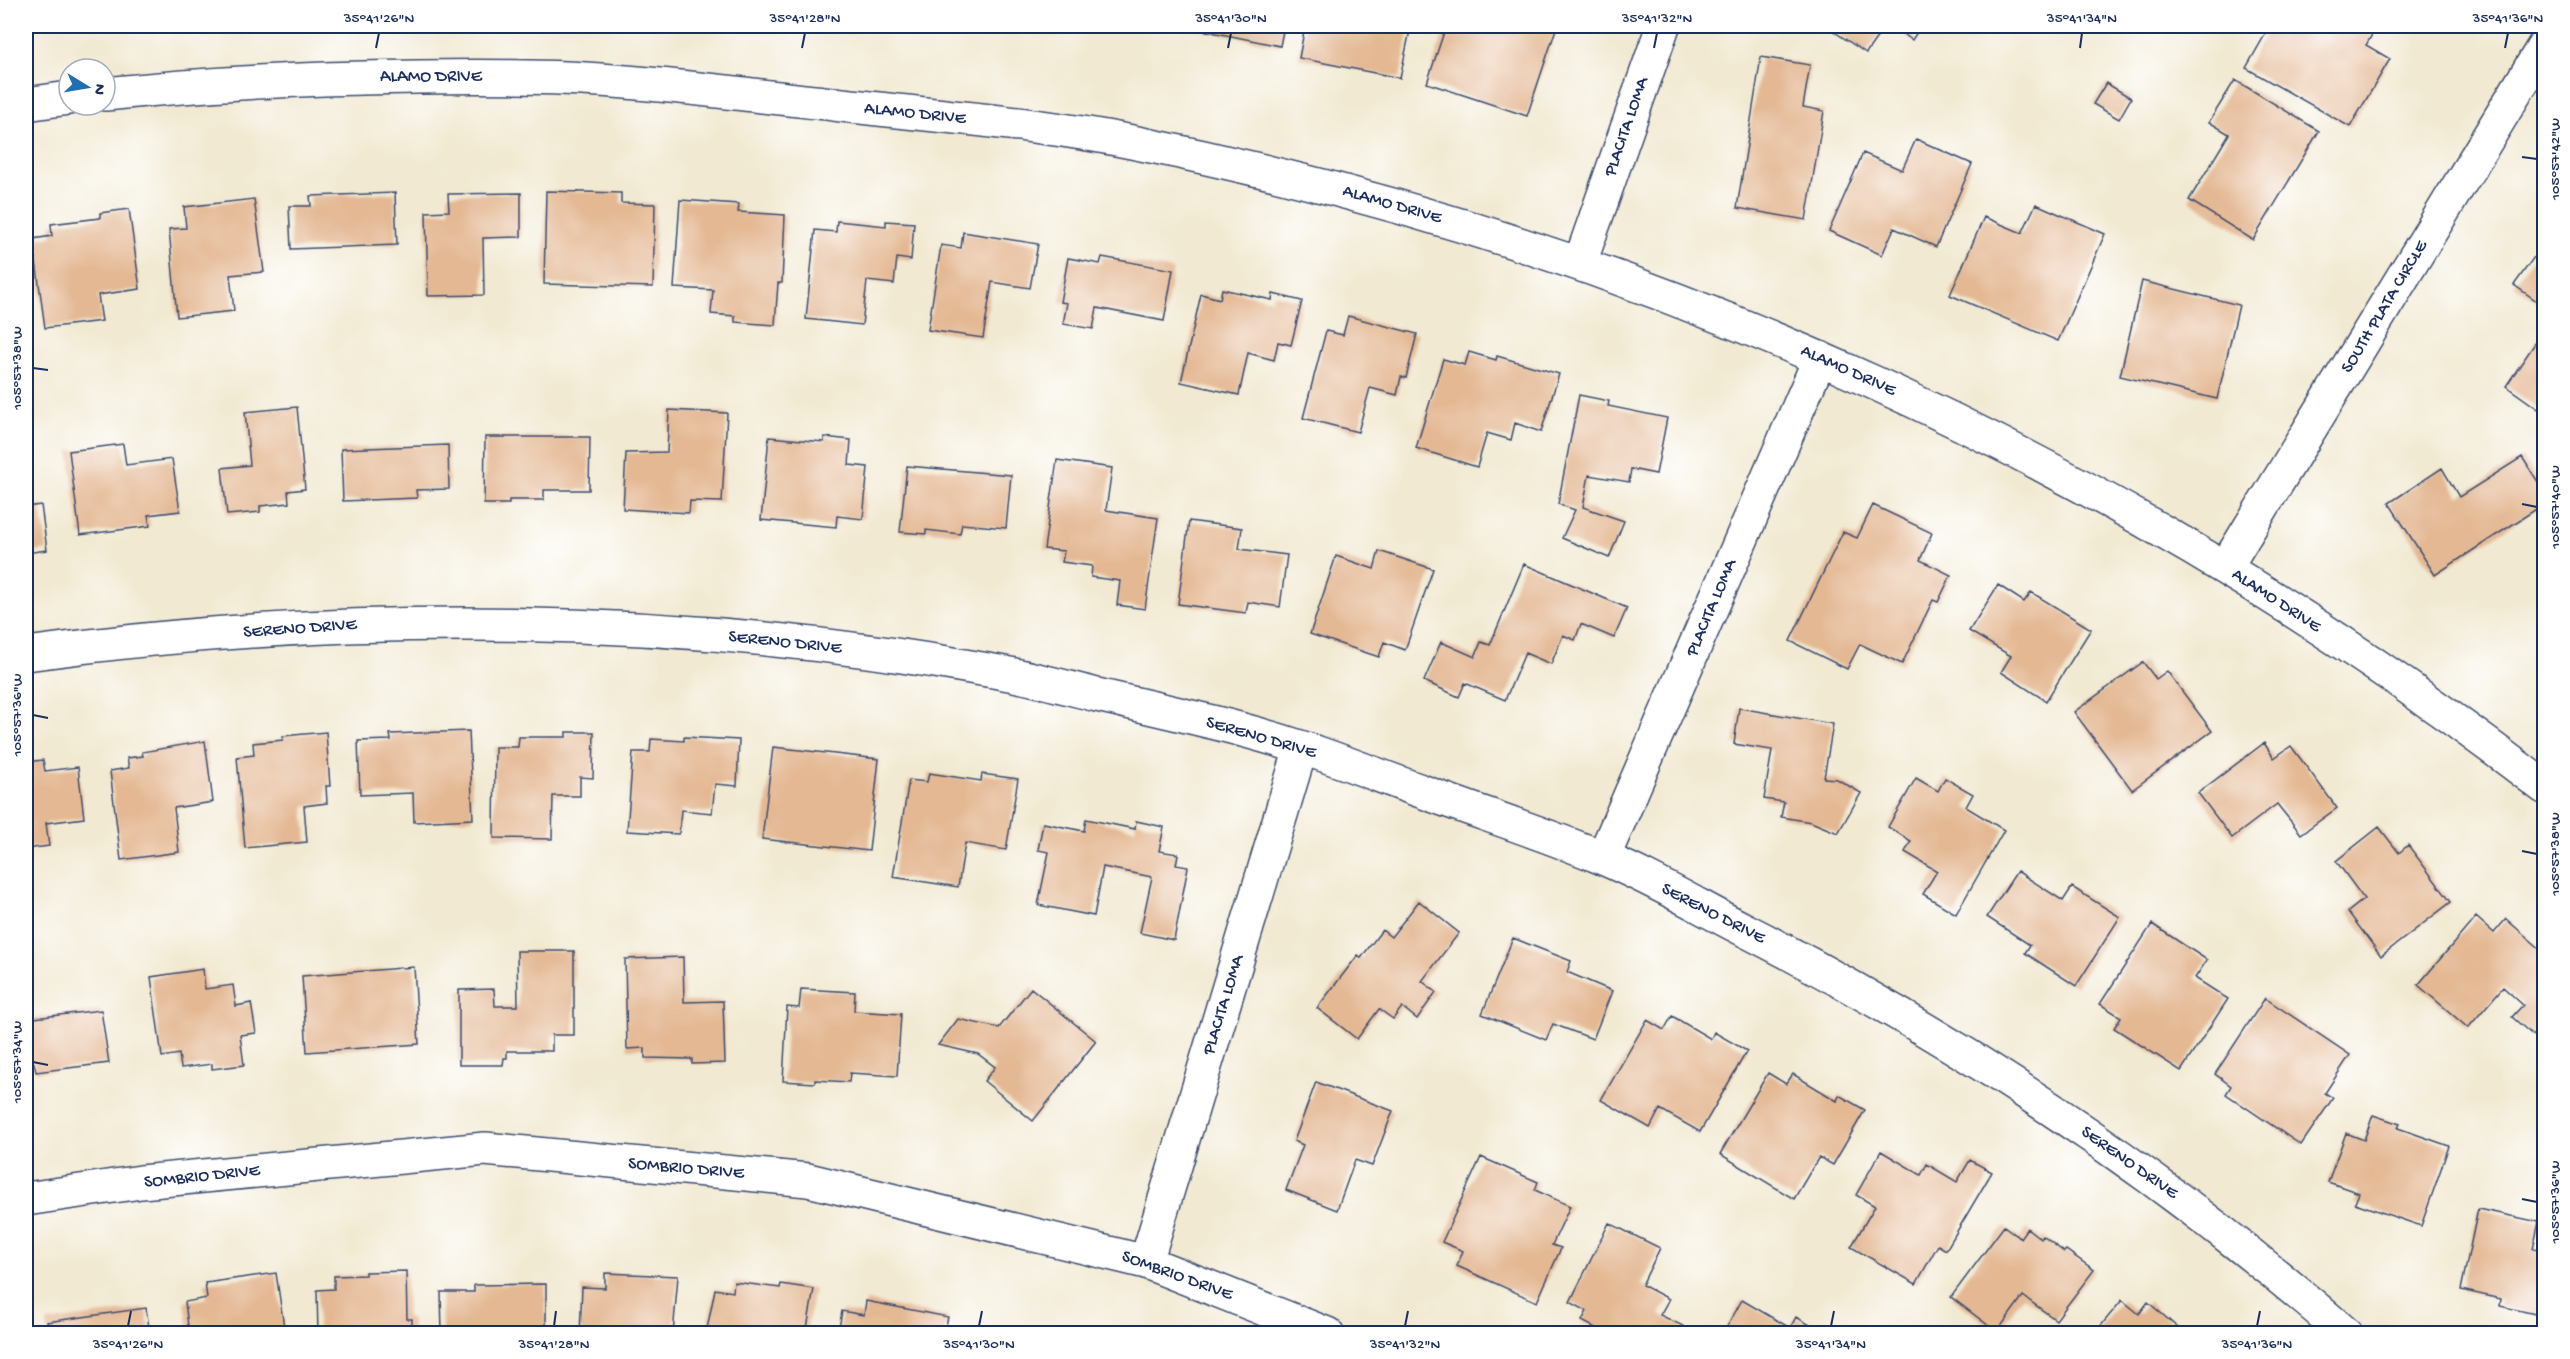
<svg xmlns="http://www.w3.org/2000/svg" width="2570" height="1359" font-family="'Gochi Hand',sans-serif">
	<rect width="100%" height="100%" fill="#fff"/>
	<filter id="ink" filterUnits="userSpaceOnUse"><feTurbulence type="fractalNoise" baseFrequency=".0167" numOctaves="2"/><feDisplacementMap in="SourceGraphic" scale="12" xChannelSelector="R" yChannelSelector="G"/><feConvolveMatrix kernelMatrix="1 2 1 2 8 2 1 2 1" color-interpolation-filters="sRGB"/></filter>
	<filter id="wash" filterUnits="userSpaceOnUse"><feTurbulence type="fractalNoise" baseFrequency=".008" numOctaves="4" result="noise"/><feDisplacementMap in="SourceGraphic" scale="24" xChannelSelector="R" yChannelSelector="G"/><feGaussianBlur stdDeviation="1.35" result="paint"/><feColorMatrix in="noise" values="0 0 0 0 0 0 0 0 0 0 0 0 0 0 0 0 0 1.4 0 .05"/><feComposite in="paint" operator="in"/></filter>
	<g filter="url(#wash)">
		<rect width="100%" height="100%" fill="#f1e9d1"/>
		<g id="blocks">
			<path fill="#e4b893" d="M1182 26H1284L1280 46Z
				M1305 26H1390L1410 30 1400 78 1299 58Z
				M1446 26H1557L1527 116 1427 83Z
				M1826 26H1885L1866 53Z
				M1892 26H1921L1912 40Z
				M2270 26H2377L2366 45 2390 59 2350 127 2246 68Z
				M1761 57 1810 65 1803 107 1824 111 1806 220 1737 208Z
				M2235 80 2319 131 2253 240 2189 200 2229 134 2209 122Z
				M2106 83 2131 98 2119 119 2093 104Z
				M1916 139 1972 164 1936 247 1894 228 1882 255 1829 231 1863 153 1902 170Z
				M546 191 621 193V203L655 204 653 287 544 284Z
				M395 193 397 245 291 249 289 206H311L310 196Z
				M521 193V237L483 238 484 295 428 296 426 212 449 211 448 194Z
				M254 199 264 272 230 275 234 311 177 317 169 229 186 228 184 207Z
				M680 200 739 204 738 212 785 215 782 283H778L775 325 735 322V316L711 314 713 290 674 288Z
				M2036 204 2105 234 2058 341 1950 295 1984 217 2022 233Z
				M129 209 140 289 98 295 102 321 45 328 33 239 52 236 51 224 100 218V213Z
				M837 221 886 226V221L914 223 911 260 897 258 894 284 867 281 862 325 806 319 815 230 836 232Z
				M963 232 1038 244 1030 288 992 282 983 338 928 330 941 245 961 248Z
				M1102 257 1173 270 1164 321 1097 308 1093 329 1063 324 1067 303 1060 302 1068 258 1100 264Z
				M2534 257 2544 264V306L2514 285Z
				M2142 281 2239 305 2217 399 2120 376Z
				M1222 289 1272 300 1273 294 1302 301 1291 345 1278 342 1274 360 1248 353 1239 395 1181 382 1201 294 1220 299Z
				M1348 316 1417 334 1406 378 1401 377 1397 395 1370 388 1358 432 1303 418 1326 331 1343 335Z
				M2544 330V413L2506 386Z
				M1469 352 1496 360 1497 356 1559 374 1541 432 1515 423 1511 440 1487 433 1477 467 1416 448 1443 359 1465 365Z
				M1579 395 1609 401 1608 406 1667 418 1656 474 1631 469 1629 482 1589 475 1583 507 1624 521 1609 558 1562 538 1575 510 1558 504Z
				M297 407 305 489 288 491 289 503 260 506V512L227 515 222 468 250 465 245 412Z
				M669 410 727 413 722 502 690 501 689 513 623 509 626 453 667 452Z
				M485 437H590L589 490H544V500H509V504H484Z
				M769 437 824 442V437L851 440 849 465 868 467 863 519 837 516 836 527 761 520Z
				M123 444 126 465 172 459 180 511 148 515 150 526 80 535 69 451Z
				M448 445 449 489 416 490 417 498 343 501 341 449Z
				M2522 457 2544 491V504L2435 575 2389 503 2442 468 2459 497Z
				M1057 460 1112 468 1106 510 1158 518 1145 609 1117 605 1120 581 1091 577 1092 566 1062 562 1064 551 1044 549Z
				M907 466 1011 475 1006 528 962 524 960 534 926 530V534L900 532Z
				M41 505 47 550 26 553V507Z
				M1873 505 1932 533 1920 560 1951 575 1938 602 1933 600 1902 664 1860 644 1847 669 1790 641 1843 532 1857 538Z
				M1189 521 1242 528 1239 549 1287 555 1280 607 1248 602 1246 613 1178 604Z
				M1379 551 1433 569 1405 650 1384 642 1379 657 1310 634 1336 556 1374 569Z
				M1524 564 1627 608 1614 638 1581 624 1575 640 1563 635 1551 664 1525 653 1505 700 1465 683 1459 697 1424 681 1441 642 1475 657 1481 642 1490 645Z
				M1998 585 2024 602 2031 592 2091 629 2046 701 2001 672 2011 656 1969 631Z
				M2143 662 2156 679 2167 671 2212 731 2132 790 2074 712Z
				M1739 708 1833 724 1824 778 1837 779 1861 793 1838 833 1811 822 1781 817 1784 802 1764 799 1772 750 1734 744Z
				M469 731 473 819 414 822 413 793 360 795 358 741 391 740 390 734Z
				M326 732 330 786H326L327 803 304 806 307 842 245 848 237 757 254 755 253 743 283 740V736Z
				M566 732H594L593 778 580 777V796H553L552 839 494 838 495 747H518L519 737H566Z
				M684 737 739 740 737 786 715 784 712 813 681 810 679 834 627 831 633 752H650L651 739 684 741Z
				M205 741 213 802 174 808 179 852 121 860 110 771 129 768 127 758 143 756 142 752Z
				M2264 743 2274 758 2291 746 2337 808 2301 834 2277 804 2232 838 2198 793Z
				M773 747 879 759 869 851 762 839Z
				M43 760 45 771 78 767 84 818 46 823 49 846 26 849V762Z
				M929 773 981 781 982 774 1018 779 1006 850 965 843 958 887 893 877 909 780 927 782Z
				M1916 778 1938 791 1945 778 1973 794 1966 807 2004 830 1956 914 1923 894 1937 871 1905 852 1911 841 1888 827Z
				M1086 819 1135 829 1136 821 1164 827 1159 851 1178 854 1176 865 1188 867 1174 940 1140 933 1152 877 1103 867 1094 916 1038 905 1049 852 1038 850 1043 823 1084 831Z
				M2379 827 2399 853 2408 845 2451 902 2381 956 2348 912 2364 899 2336 861Z
				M2017 871 2063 901 2072 887 2120 917 2076 986 2025 953 2030 945 1987 917Z
				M1419 901 1459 933 1422 981 1436 992 1417 1019 1402 1007 1393 1019 1379 1009 1357 1039 1317 1008 1358 955 1361 958 1382 930 1391 937Z
				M2476 917 2494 933 2506 919 2544 952V1029L2536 1038 2512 1017 2523 1005 2503 987 2468 1028 2418 985Z
				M2152 924 2207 960 2195 978 2228 999 2181 1071 2114 1028 2121 1017 2100 1004Z
				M1513 938 1571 961 1567 972 1612 991 1593 1039 1553 1024 1546 1040 1482 1014Z
				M517 951H574V1035H552V1051H507V1058H504L503 1065H459V990L494 989 495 1006H518Z
				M683 957 684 1002 723 1001 725 1063 692 1064V1059L645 1058V1048L627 1049 625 959Z
				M414 967 419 1044 307 1052 302 976Z
				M203 969 205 989 233 985 236 1006 251 1003 256 1033 240 1035 244 1065 212 1069V1064L181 1068 179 1054 162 1057 151 977Z
				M1031 988 1096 1041 1033 1121 984 1081 995 1067 978 1054 938 1045 958 1019 999 1028Z
				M801 989 855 992 854 1011 901 1014 897 1076 850 1073 849 1082 815 1080V1083L783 1081 787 1007 799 1008Z
				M2265 998 2350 1055 2325 1093 2333 1098 2301 1145 2226 1094 2231 1086 2215 1074Z
				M101 1010 109 1063 36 1072 34 1063 26 1064V1019Z
				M1672 1016 1711 1039 1714 1032 1747 1051 1700 1132 1660 1109 1650 1128 1601 1100 1647 1020 1664 1030Z
				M1768 1073 1786 1084 1793 1074 1837 1101 1839 1095 1865 1110 1833 1165 1819 1157 1794 1199 1720 1154Z
				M1316 1082 1393 1111 1372 1166 1355 1160 1337 1210 1286 1190 1303 1145 1294 1141Z
				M2373 1115 2400 1124 2398 1128 2449 1146 2421 1226 2355 1203 2359 1193 2328 1182 2346 1133 2364 1140Z
				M1881 1151 1921 1175 1927 1164 1957 1182 1970 1160 1992 1172 1946 1250 1938 1245 1916 1284 1851 1247 1875 1206 1856 1195Z
				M1481 1157 1538 1182 1535 1190 1570 1206 1552 1245 1561 1248 1537 1302 1457 1266 1463 1251 1442 1242Z
				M2478 1209 2539 1222 2533 1249 2544 1251V1316L2500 1306 2501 1299 2461 1290Z
				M1609 1223 1660 1248 1642 1285 1669 1299 1660 1315 1683 1326 1679 1334H1607L1582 1321 1587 1311 1570 1302Z
				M2004 1226 2020 1238 2027 1228 2041 1239 2043 1236 2064 1252 2066 1250 2094 1270 2056 1320 2023 1296 1997 1332 1951 1297Z
				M406 1271 407 1319H412V1334H318L317 1290 334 1289V1276L365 1275V1272Z
				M276 1273 285 1334H189L185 1302 207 1298 205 1283Z
				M605 1273 678 1276 673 1334H580L582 1287 605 1288Z
				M734 1282 780 1288 781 1284 814 1289 806 1334H706L715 1289 733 1292Z
				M546 1284V1334H442L441 1292H474V1285Z
				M1742 1300 1790 1328 1796 1317 1826 1334H1723Z
				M2122 1300 2139 1314 2148 1302 2185 1334H2094Z
				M866 1301 948 1317 944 1334H838L842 1311 864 1315Z
				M146 1308 150 1334H48L47 1322Z"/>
		</g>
	</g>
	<g filter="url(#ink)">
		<use href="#blocks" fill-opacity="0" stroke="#3b4b6f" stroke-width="1.5"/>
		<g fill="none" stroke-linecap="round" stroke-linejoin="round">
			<g stroke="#3b4b6f" stroke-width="36">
				<path id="street" d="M105 94C209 83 313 78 418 77 479 76 540 76 600 80 678 85 756 96 834 104 933 116 1034 122 1132 142 1646 245 2129 467 2544 787
					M26 104 69 98
					M1580 263 1663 26
					M2225 568 2544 46
					M26 654C348 610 679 613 999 672 1032 678 1065 687 1097 695 1166 711 1236 726 1303 748 1343 761 1382 777 1421 791 1480 813 1540 832 1598 856 1648 876 1696 905 1743 929 1960 1040 2163 1174 2346 1334
					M1603 858 1820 358
					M26 1199 141 1182 485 1149 808 1180 1146 1262 1327 1334
					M1146 1262 1301 748"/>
			</g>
			<use href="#street" stroke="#fff" stroke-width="33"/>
		</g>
	</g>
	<path fill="none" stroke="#1b2f5e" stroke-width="2" d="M376 48 379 33M802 48 805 33M1228 48 1231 33M1654 48 1657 33M2080 48 2082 33M2505 48 2508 33M2522 157 2537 159M33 368 48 370M2522 504 2537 507M33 715 48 718M2522 851 2537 854M33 1062 48 1065M2522 1199 2537 1202M128 1326 131 1311M554 1326 556 1311M979 1326 982 1311M1405 1326 1408 1311M1831 1326 1834 1311M2257 1326 2260 1311"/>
	<g text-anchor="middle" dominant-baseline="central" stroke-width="6" stroke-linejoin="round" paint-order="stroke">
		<g font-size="18" fill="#1b2f5e" stroke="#fff">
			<text x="431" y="77">ALAMO DRIVE</text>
			<text transform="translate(915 114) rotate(6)">ALAMO DRIVE</text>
			<text transform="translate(1627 127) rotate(-71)">PLACITA LOMA</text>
			<text transform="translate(1392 205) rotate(16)">ALAMO DRIVE</text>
			<text transform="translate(2385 307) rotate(-59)">SOUTH PLATA CIRCLE</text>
			<text transform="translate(1848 371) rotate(24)">ALAMO DRIVE</text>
			<text transform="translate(2276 601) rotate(33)">ALAMO DRIVE</text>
			<text transform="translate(1712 608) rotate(-67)">PLACITA LOMA</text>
			<text transform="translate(300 629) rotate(-4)">SERENO DRIVE</text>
			<text transform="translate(785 643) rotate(6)">SERENO DRIVE</text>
			<text transform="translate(1261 738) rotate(16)">SERENO DRIVE</text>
			<text transform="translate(1713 914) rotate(27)">SERENO DRIVE</text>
			<text transform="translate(1224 1005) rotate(-73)">PLACITA LOMA</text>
			<text transform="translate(2129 1163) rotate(35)">SERENO DRIVE</text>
			<text transform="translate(686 1169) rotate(5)">SOMBRIO DRIVE</text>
			<text transform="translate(202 1177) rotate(-6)">SOMBRIO DRIVE</text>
			<text transform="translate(1177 1276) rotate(20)">SOMBRIO DRIVE</text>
		</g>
	</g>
	<rect width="2570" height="1359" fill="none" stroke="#fff" stroke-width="66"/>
	<g transform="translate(87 87) rotate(101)"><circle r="28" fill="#ffffff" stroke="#a4acbf" stroke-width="1.5"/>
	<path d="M0-4.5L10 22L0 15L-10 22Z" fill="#1f6fb2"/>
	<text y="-9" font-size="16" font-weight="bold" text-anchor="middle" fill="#1b2f5e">N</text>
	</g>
	<rect x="33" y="33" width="2504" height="1293" fill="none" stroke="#1b2f5e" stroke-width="2"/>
	<g font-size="15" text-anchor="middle" fill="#1b2f5e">
		<text x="379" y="22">35°41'26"N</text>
		<text x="805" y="22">35°41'28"N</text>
		<text x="1231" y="22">35°41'30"N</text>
		<text x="1657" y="22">35°41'32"N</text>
		<text x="2082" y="22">35°41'34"N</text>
		<text x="2508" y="22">35°41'36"N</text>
		<text transform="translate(2554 159) rotate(-90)" y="5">105°57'42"W</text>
		<text transform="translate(16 368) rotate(-90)" y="5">105°57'38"W</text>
		<text transform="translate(2554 507) rotate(-90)" y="5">105°57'40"W</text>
		<text transform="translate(16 715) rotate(-90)" y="5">105°57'36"W</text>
		<text transform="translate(2554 854) rotate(-90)" y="5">105°57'38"W</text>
		<text transform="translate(16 1062) rotate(-90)" y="5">105°57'34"W</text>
		<text transform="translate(2554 1202) rotate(-90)" y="5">105°57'36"W</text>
		<text x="128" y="1348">35°41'26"N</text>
		<text x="554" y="1348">35°41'28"N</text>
		<text x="979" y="1348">35°41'30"N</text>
		<text x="1405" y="1348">35°41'32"N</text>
		<text x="1831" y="1348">35°41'34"N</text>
		<text x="2257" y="1348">35°41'36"N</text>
	</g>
</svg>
